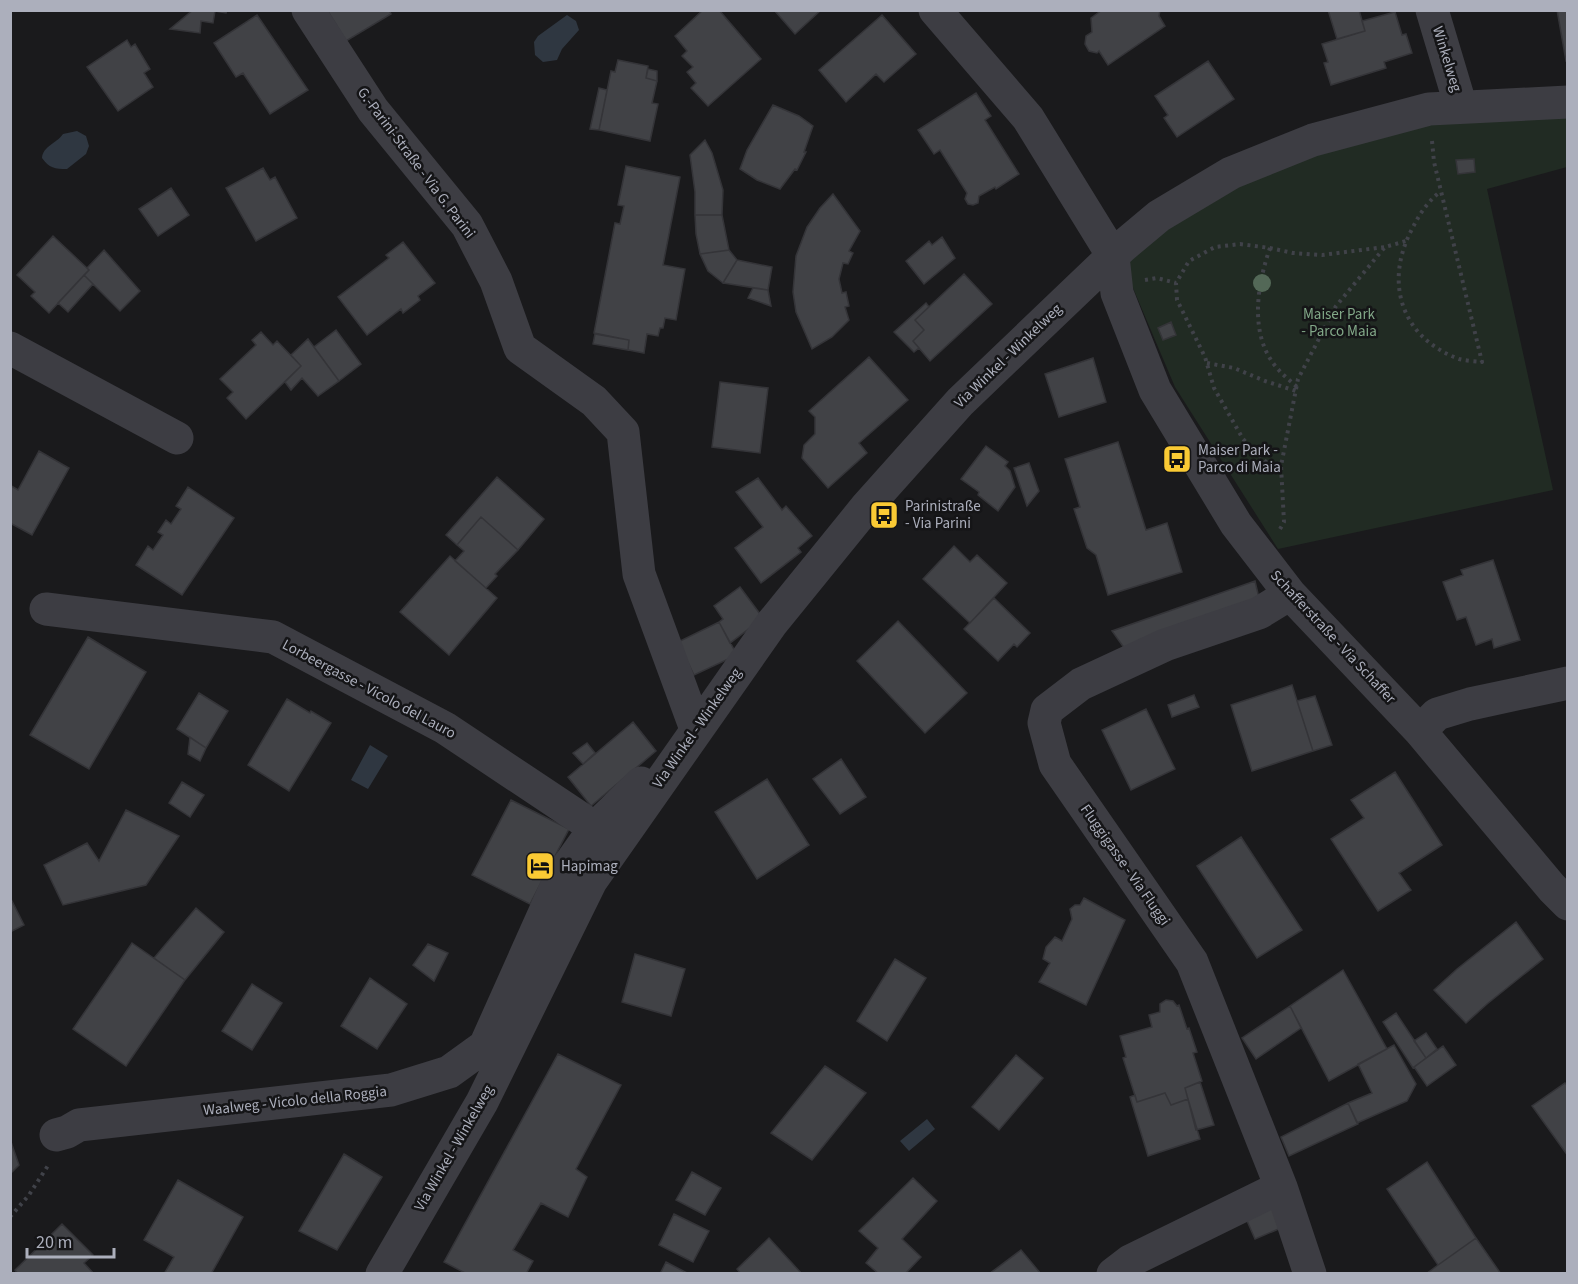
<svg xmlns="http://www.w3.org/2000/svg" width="1578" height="1284" font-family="'Source Sans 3',sans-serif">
	<rect width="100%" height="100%" fill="#1a1a1c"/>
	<path fill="#212b23" d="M1567 111V167L1487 189 1553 490 1278 549 1175 387 1119 255 1233 177 1429 118Z"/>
	<path fill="#2f3741" d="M567 15 576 21 579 30 562 49 557 60 543 62 535 55 534 42 538 36Z
		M77 131 86 136 89 146 86 154 67 169C55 169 49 168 42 158 43 146 56 144 63 134Z
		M370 745 388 756 368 789 351 780Z
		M927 1119 935 1129 909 1151 900 1141Z"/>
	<path fill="#414246" stroke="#343438" stroke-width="1.5" d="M193 10H227L226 13 215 11 213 23 201 21 200 33 170 29Z
		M327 10H389L391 14 346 41Z
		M703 10H719L761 59 708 106 691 88 696 83 687 72 693 67 682 56 687 51 675 36Z
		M774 10H821L795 34Z
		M1102 10H1160L1159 16 1165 26 1108 65 1099 51 1097 53 1089 51 1085 44 1086 36 1092 32 1091 18Z
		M1328 10H1359L1365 31 1337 39Z
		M1557 10H1568V60L1566 61Z
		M1395 12 1402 35 1406 34 1412 53 1384 62 1386 68 1331 85 1324 63 1328 62 1322 44 1365 31 1362 21Z
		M257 15 308 90 270 114 243 73 236 77 214 43Z
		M882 15 916 54 884 82 876 74 846 102 819 70Z
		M127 40 131 47 135 44 150 69 144 73 153 87 118 111 87 67Z
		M618 60 648 66 646 78 657 81 652 103 658 104 650 141 599 130 611 71 615 72Z
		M1208 61 1234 99 1177 137 1164 118 1168 115 1155 96Z
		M648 69 657 71V81L646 78Z
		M599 88 607 90 599 130 590 129Z
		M976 93 991 116 985 120 1019 174 996 189 995 187 979 196 978 203 973 205 968 204 965 199 967 193 940 150 934 154 918 130Z
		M773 105 799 116 813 126 804 152H806L797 170 795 169 780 189 757 180 740 169 747 150Z
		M705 140 712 153 723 190 722 215H695V192L690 155Z
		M1474 159 1475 172 1458 174 1456 160Z
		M626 166 680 177 663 265 685 269 676 320 665 318 663 328H660L658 336 647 334 644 353 628 350 629 340 594 333 615 223 620 224 624 206 618 205Z
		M263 168 270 180 275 177 297 218 256 241 226 188Z
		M171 188 189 215 158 236 139 209Z
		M833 194 860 231 849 251 853 253 848 264 843 263 839 279 842 293 846 292 849 306 845 307 849 320 832 337 812 349 796 312 793 292 796 256 807 227 820 208Z
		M695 215H722L729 250 700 254 696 234Z
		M53 236 89 270 49 313 31 296 35 292 17 275Z
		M942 237 955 258 924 284 906 261 929 241 932 245Z
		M403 242 435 283 418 296 420 300 403 313 401 309 367 335 338 297 389 258 386 255Z
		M104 250 140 291 120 311 84 275 89 270 87 268Z
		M729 250 737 260 723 283 708 271 700 254Z
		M737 260 772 267 768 290 723 283Z
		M964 274 992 304 930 361 913 341 924 330 915 320Z
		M84 275 93 284 68 312 58 303Z
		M753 288 768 290 771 306 748 298Z
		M926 303 929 307 915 320 924 330 913 341 919 348 914 352 894 332Z
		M1171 322 1176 335 1163 340 1158 328Z
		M336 330 361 364 339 381 314 347Z
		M261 332 273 345 277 341 301 366 246 419 227 398 233 392 220 379 256 345 252 340Z
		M595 334 629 340 628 350 593 344Z
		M308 339 339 381 318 396 302 378 291 390 285 382 301 366 291 355Z
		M869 357 908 400 859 443 867 453 828 488 802 458 804 445 815 434V417L809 411Z
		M1093 358 1106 402 1059 417 1045 374Z
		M720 382 768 388 760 453 712 447Z
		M1118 442 1146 530 1167 523 1182 572 1108 595 1096 555 1087 548 1074 509 1080 507 1065 459Z
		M986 446 1008 462 1005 466 1010 471 1015 487 998 511 978 495 979 492 961 479Z
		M39 451 69 468 32 535 10 523V485L18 490Z
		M1029 463 1039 491 1027 506 1014 468Z
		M497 477 544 519 518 550 481 517 457 545 446 535Z
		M758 478 782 510 786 506 812 536 798 548 801 552 761 583 735 548 763 527 736 492Z
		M188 487 234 518 182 595 136 565 148 546 153 550 163 535 158 532 166 520 171 524 181 509 176 506Z
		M481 517 518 550 495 574 497 576 486 588 455 561 464 551 457 545Z
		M954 546 970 562 977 555 1007 583 970 623 923 579Z
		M450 556 497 598 449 655 400 612Z
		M1493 560 1520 640 1494 648 1492 639 1476 645 1466 617 1457 620 1443 582 1463 575 1461 570Z
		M1255 581 1259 598 1127 652 1112 631Z
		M740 587 763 618 730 643 719 622 723 619 714 606Z
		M994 598 1030 633 1017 647 1014 644 998 661 964 629Z
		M898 621 967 693 925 733 857 661Z
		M719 622 737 655 694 675 678 642Z
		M88 637 146 672 89 769 30 735Z
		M1292 685 1313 751 1252 771 1231 705Z
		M199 693 228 711 206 748 177 729Z
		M1194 695 1199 707 1172 717 1168 705Z
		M1315 696 1332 745 1313 751 1297 701Z
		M287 699 310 713 311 711 331 723 289 791 248 765Z
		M1146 709 1175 769 1131 790 1102 730Z
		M633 722 656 751 591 806 568 777Z
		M190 737 206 748 200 761 188 754Z
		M587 743 595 753 583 764 573 753Z
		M841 759 866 797 840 814 813 779Z
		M1395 772 1442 845 1399 873 1411 890 1378 911 1331 839 1364 818 1351 800Z
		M767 779 809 845 757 879 715 812Z
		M182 782 204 795 190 817 169 803Z
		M511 800 569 829 530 904 472 875Z
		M126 810 179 836 146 885 63 905 44 865 87 843 99 861Z
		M1241 837 1302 930 1257 958 1197 866Z
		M10 897 24 925 10 932Z
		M1084 898 1125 920 1086 1005 1039 982 1050 963 1043 959 1046 947 1055 937 1062 941 1072 919 1070 909 1075 905H1080Z
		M196 908 224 932 185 980 154 958Z
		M1516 922 1543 959 1487 1004 1466 1023 1434 990 1457 969Z
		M132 943 185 980 126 1066 73 1029Z
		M428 944 448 953 434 981 413 965Z
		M635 954 685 969 671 1016 622 1002Z
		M895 959 926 978 887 1041 857 1021Z
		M1343 970 1387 1049 1329 1081 1290 1006Z
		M370 978 407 1004 377 1049 341 1026Z
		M252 984 282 1003 252 1050 222 1031Z
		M1166 1000 1173 1001 1177 1006 1179 1005 1187 1029 1189 1028 1197 1052 1193 1053 1202 1081 1185 1088 1188 1099 1171 1105 1165 1093 1137 1102 1123 1058 1126 1057 1120 1036 1152 1027 1149 1015 1160 1012V1004Z
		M1290 1006 1301 1028 1256 1059 1242 1038Z
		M1396 1013 1426 1058 1413 1068 1383 1022Z
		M1426 1033 1437 1049 1426 1058 1414 1041Z
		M1394 1045 1416 1084 1407 1101 1357 1123 1348 1103 1372 1093 1358 1064Z
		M1443 1046 1456 1065 1427 1086 1414 1067Z
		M558 1054 621 1085 576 1169 587 1177 568 1217 541 1203 513 1250 533 1261 526 1274H467L444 1262Z
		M1016 1055 1043 1078 999 1130 972 1107Z
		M825 1066 866 1093 812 1160 771 1133Z
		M1200 1082 1214 1125 1196 1130 1185 1088Z
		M1565 1083 1568 1086V1156L1532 1106Z
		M1165 1093 1171 1105 1188 1099 1200 1139 1148 1156 1130 1097 1135 1095 1137 1102Z
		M1348 1103 1358 1124 1289 1156 1281 1137Z
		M10 1139 19 1165 10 1174Z
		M344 1154 382 1177 337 1250 299 1231Z
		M1427 1162 1476 1238 1438 1265 1387 1189Z
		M692 1172 721 1188 705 1215 676 1200Z
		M913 1178 937 1201 902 1239 921 1257 905 1274H879L866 1263 878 1248 859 1231Z
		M178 1180 243 1217 211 1274H164L174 1257 144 1240Z
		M1271 1202 1281 1228 1255 1239 1244 1214Z
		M674 1214 709 1231 693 1262 659 1245Z
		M62 1224 93 1255 84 1263 94 1274H18L15 1270Z
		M769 1238 802 1274H741L737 1269Z
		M1476 1238 1501 1274H1426L1438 1265Z
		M1021 1250 1041 1274H989Z
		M666 1262 689 1274H660Z"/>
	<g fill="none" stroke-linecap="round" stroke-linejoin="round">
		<path stroke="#404249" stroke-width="4" stroke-dasharray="3 4.5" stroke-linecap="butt" d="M1432 141 1434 162 1482 362C1475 361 1466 361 1459 359 1402 338 1384 284 1411 231 1419 215 1426 203 1441 191
			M1270 248C1258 282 1250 328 1271 360 1278 371 1288 379 1297 387
			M1145 280 1157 278 1176 283
			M1207 363 1234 368 1265 381 1296 391
			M1281 466 1267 463 1243 439 1214 388 1205 357 1177 300 1176 283 1189 261 1215 247 1240 244 1270 248 1293 253 1322 255 1385 247
			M1280 529 1284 522 1281 466 1298 379 1336 306 1385 247 1406 241
			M10 1217 29 1195 49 1164"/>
		<path stroke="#3d3d43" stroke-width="33" d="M308 10 373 110 467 225 496 281 520 348 594 401 623 432 639 574 696 729
			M935 10 1028 118 1113 256 1117 293 1155 390 1236 524 1290 594 1420 731 1552 888 1568 904
			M1432 10 1461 107
			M10 348 177 438
			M1290 594 1259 613 1165 645 1081 684 1047 710 1044 723 1055 764 1192 962 1281 1187 1310 1274
			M46 609 273 637 445 728 595 828
			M1420 731 1437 714 1470 704 1568 683
			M56 1135 67 1132 79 1125 391 1090 449 1072 485 1046 561 876 595 828 641 783
			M382 1274 482 1102 591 881 772 623 867 506 960 402 1122 247 1159 216 1231 173 1313 140 1429 109 1568 102
			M1113 1274 1130 1261 1281 1187"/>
	</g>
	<circle fill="#536857" cx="1262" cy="283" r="9"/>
	<defs>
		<g id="bus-square" transform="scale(1.5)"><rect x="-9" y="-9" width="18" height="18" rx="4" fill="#faca34" stroke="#151517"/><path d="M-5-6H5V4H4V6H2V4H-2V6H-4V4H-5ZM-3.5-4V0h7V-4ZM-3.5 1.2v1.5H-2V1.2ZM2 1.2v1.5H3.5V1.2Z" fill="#111"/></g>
		<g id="hotel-square" transform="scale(1.5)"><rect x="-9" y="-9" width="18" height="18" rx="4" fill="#faca34" stroke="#151517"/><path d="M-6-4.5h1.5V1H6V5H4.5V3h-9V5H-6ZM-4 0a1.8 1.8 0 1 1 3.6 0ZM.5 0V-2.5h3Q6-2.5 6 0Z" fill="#111"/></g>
	</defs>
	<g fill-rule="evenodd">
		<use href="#bus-square" x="1177" y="459"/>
		<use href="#bus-square" x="884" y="515"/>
		<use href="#hotel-square" x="540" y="866"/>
	</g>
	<g text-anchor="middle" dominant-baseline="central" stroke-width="5" stroke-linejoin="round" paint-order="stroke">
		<g font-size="15" fill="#acafbc" stroke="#151517">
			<text transform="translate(1447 59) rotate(73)">Winkelweg</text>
			<text transform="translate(416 163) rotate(53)">G.-Parini-Straße - Via G. Parini</text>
			<text transform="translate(1008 356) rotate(-44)">Via Winkel - Winkelweg</text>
			<text transform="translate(1333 637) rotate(47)">Schafferstraße - Via Schaffer</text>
			<text transform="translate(369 689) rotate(28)">Lorbeergasse - Vicolo del Lauro</text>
			<text transform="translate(697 728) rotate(-55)">Via Winkel - Winkelweg</text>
			<text transform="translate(1125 865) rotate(55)">Fluggigasse - Via Fluggi</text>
			<text transform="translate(295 1101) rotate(-6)">Waalweg - Vicolo della Roggia</text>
			<text transform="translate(454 1148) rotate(-60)">Via Winkel - Winkelweg</text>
		</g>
		<g font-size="15" fill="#82a888" stroke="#151517">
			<text x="1339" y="314">Maiser Park<tspan x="1339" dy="17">- Parco Maia</tspan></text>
		</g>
		<g font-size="15" fill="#acafbc" stroke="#151517" text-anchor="start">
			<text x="1198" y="450">Maiser Park -<tspan x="1198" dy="17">Parco di Maia</tspan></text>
			<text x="905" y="506">Parinistraße<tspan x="905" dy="17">- Via Parini</tspan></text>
			<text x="561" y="866">Hapimag</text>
		</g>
	</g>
	<rect width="1578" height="1284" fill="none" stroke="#acafbc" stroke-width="24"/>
	<path d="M27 1248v9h87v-9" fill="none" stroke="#acafbc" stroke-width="3"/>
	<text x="36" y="1248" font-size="18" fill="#acafbc" stroke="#151517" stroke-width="4.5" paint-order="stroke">20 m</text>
</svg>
